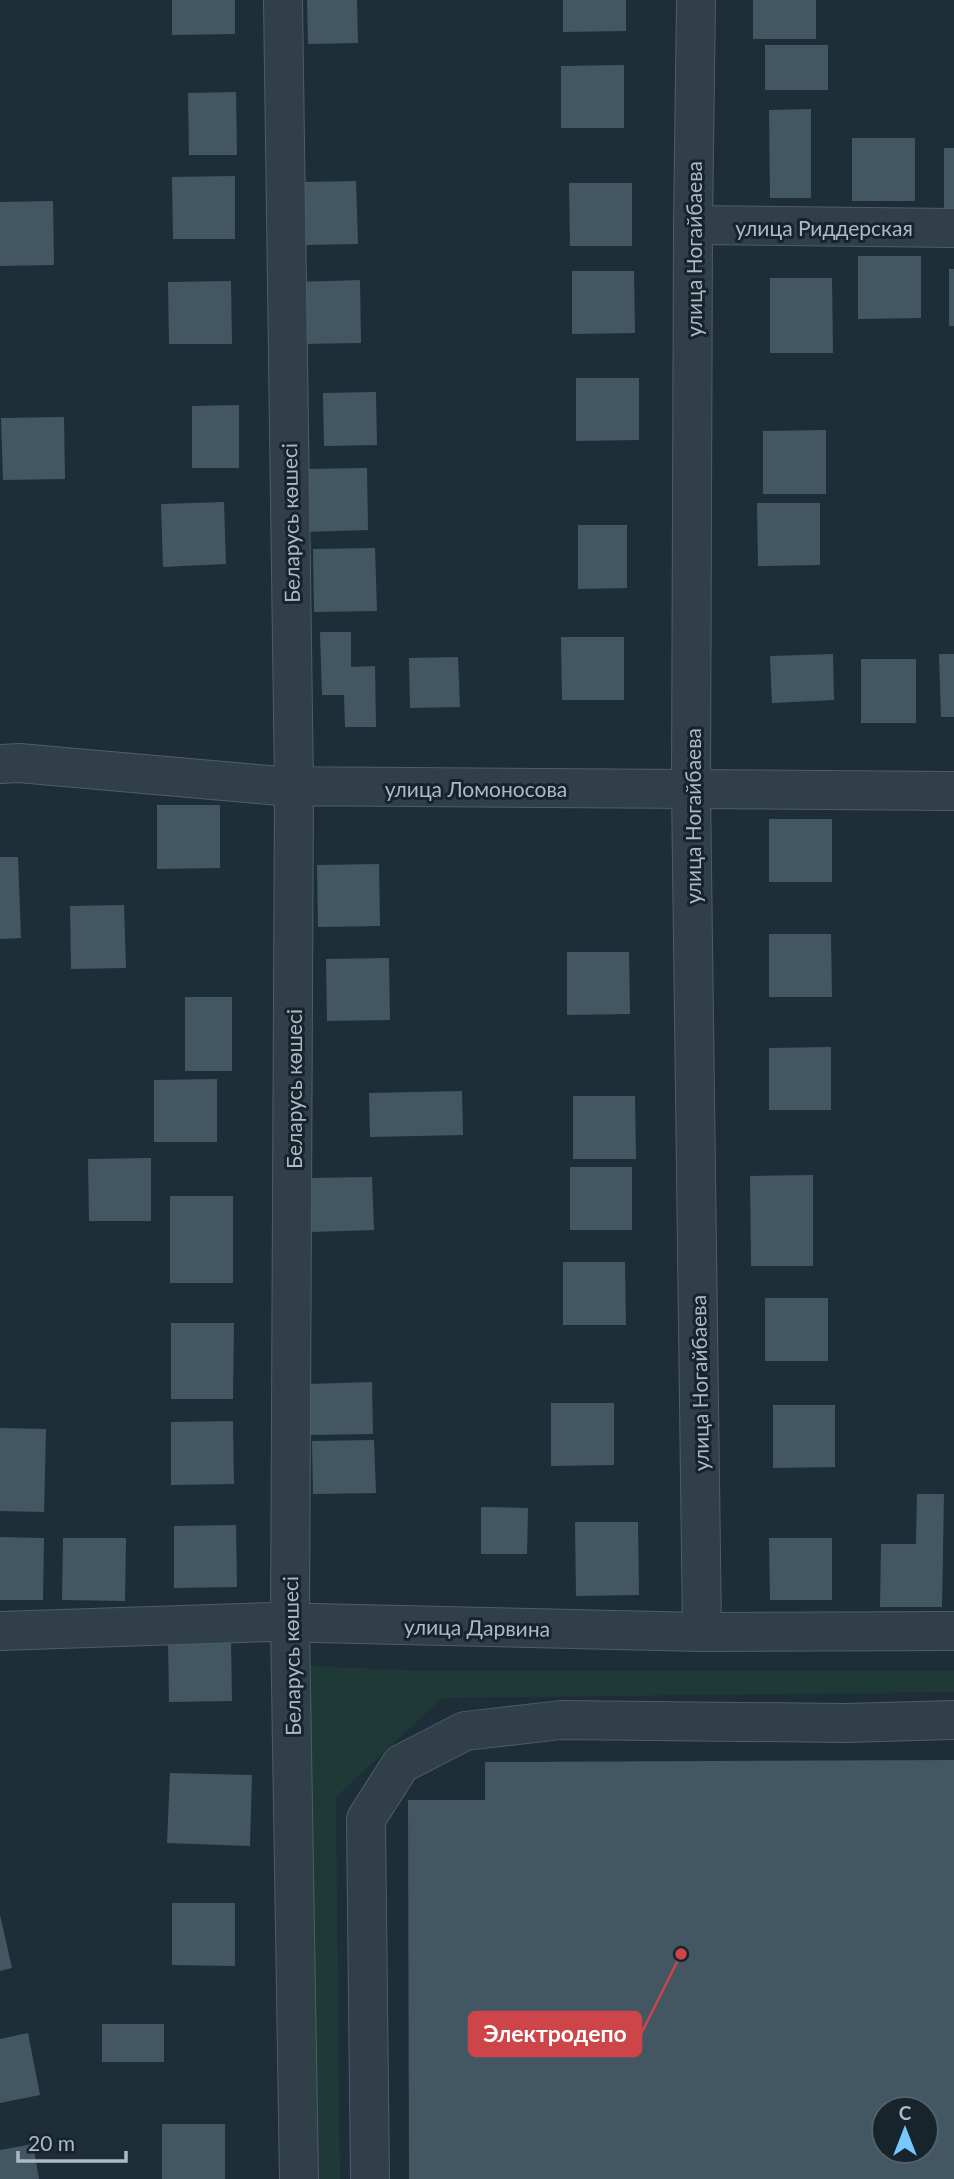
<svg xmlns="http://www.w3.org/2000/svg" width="954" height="2179" font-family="Lato,sans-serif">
	<rect width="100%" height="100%" fill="#1d2e38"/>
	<path fill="#1f3936" d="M309 1666 423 1671H954V1692L442 1698 336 1797 340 2179H316Z"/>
	<path fill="#435763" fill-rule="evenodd" d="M172 0H235V34L172 35Z
		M307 0H357L358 43 308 44Z
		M563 0H626V31L563 32Z
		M753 0H816V39H753Z
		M765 45H828V90H765Z
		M624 65V128H561V66Z
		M236 92 237 155H189L188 93Z
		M811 109V198H770L769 110Z
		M852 138H915V201H852Z
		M944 148H954V211H944Z
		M235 176V239H173L172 177Z
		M356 181 358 244 305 245 304 182Z
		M569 183H632V246H570Z
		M53 201 54 265 0 266V202Z
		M858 256H921V318L858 319Z
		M949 269H954V326H949Z
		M572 271H634L635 333 572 334Z
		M770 278H832L833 353H770Z
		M360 280 361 343 298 344 297 282Z
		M231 281 232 344H169L168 282Z
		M576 378H639V440L576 441Z
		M376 392 377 445 324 446 323 393Z
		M239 405V468H192V406Z
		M64 417 65 479 3 480 1 418Z
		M826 430V494H763V431Z
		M367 468 368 530 305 532 304 469Z
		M224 502 226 564 163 567 161 504Z
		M757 503H820V565L758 566Z
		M578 525H627V588L578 589Z
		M375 548 377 611 314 612 313 549Z
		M320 632H351V667L375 666 376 727H345L344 695H322Z
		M561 637H624V700H562Z
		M833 654 834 700 772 703 770 656Z
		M939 654H954V717H941Z
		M458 657 460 707 410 708 409 658Z
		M861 659H916V723H861Z
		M157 805H220V868L157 869Z
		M769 819H832V882H769Z
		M0 857H18L21 938 0 939Z
		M379 864 380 926 318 927 317 865Z
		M124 905 126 968 71 969 70 906Z
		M769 934H831L832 997H769Z
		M567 952H629L630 1014 567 1015Z
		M389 958 390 1020 327 1021 326 959Z
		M185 997H232V1071H185Z
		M831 1047V1110H769V1048Z
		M217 1079V1142H154V1080Z
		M462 1091 463 1135 370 1137 369 1093Z
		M573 1096H635L636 1159H573Z
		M151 1158V1221H89L88 1159Z
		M570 1167H632V1230H570Z
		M813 1175V1266H751L750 1176Z
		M372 1177 374 1230 311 1232 310 1178Z
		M170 1196H233V1283H170Z
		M563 1262H625L626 1325H563Z
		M765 1298H828V1361H765Z
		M171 1323H234L233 1399H171Z
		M372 1382 373 1434 310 1435 309 1384Z
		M551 1403H614V1465L551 1466Z
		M773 1405H835V1467L773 1468Z
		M233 1421 234 1484 171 1485V1422Z
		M0 1428 46 1429 44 1512 0 1511Z
		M374 1440 376 1493 313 1494 312 1441Z
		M917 1494H944L942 1607H880L881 1544H916Z
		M481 1507 528 1508 527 1554H481Z
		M575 1522H638L639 1595 576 1596Z
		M236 1525 237 1587 174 1588V1526Z
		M0 1537 44 1538 43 1600H0Z
		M63 1538H126L125 1601 62 1600Z
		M769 1538H832V1600H770Z
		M168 1639H231L232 1701 169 1702Z
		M954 1760V2179H409L408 1800H485V1762ZM884 2109H926V2151H884Z
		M170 1773 252 1775 250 1846 167 1843Z
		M172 1903H235V1966L172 1965Z
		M0 1915 12 1968 0 1971Z
		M102 2024H164V2062H102Z
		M28 2033 40 2095 0 2103V2039Z
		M162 2124H225V2179H162Z
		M33 2144 39 2179H0V2150Z"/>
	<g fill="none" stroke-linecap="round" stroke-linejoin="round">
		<g stroke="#4e5d67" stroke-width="40">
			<path id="minor" d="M283 0 294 786 290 1623 299 2179
				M696 0 693 225 691 789 702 1632
				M693 225 954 228
				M0 764 19 763 280 786 954 791
				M0 1631 272 1622 702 1632 954 1631
				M370 2179 366 1819 401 1764 465 1731 561 1720 845 1723 954 1720"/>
		</g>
		<use href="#minor" stroke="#314048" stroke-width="38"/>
	</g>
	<g text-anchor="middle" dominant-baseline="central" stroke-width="6" stroke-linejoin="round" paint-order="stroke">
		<g font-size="21" fill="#aabbc6" stroke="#17242c">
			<text x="824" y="227">улица Риддерская</text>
			<text transform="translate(693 249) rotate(-90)">улица Ногайбаева</text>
			<text transform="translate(290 523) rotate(-91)">Беларусь көшесі</text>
			<text x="476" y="788">улица Ломоносова</text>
			<text transform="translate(692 816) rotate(-90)">улица Ногайбаева</text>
			<text transform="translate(293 1089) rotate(-90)">Беларусь көшесі</text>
			<text transform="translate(699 1383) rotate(-91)">улица Ногайбаева</text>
			<text transform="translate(477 1627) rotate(1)">улица Дарвина</text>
			<text transform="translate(291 1656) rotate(-91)">Беларусь көшесі</text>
		</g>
	</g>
	<path fill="none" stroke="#cd4548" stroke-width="2.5" d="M681 1954L641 2034"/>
	<circle fill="#cd4548" stroke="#17242c" stroke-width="2.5" cx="681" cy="1954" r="7"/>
	<rect fill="#cd4548" stroke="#cd4548" stroke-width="2.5" x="469" y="2012" width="172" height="44" rx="7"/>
	<g font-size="23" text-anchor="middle" font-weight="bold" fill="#fff">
		<text x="555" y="2042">Электродепо</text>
	</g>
	<g transform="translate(905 2130)"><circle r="33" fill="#17242c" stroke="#52606a" stroke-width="2"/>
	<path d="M0-5L12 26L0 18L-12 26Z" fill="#76c8ff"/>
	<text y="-10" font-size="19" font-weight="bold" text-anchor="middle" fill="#aabbc6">С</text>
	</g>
	<path d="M18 2151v10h108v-10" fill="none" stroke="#aabbc6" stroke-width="3.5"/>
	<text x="28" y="2151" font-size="21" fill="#aabbc6" stroke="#17242c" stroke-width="5" paint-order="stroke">20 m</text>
</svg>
